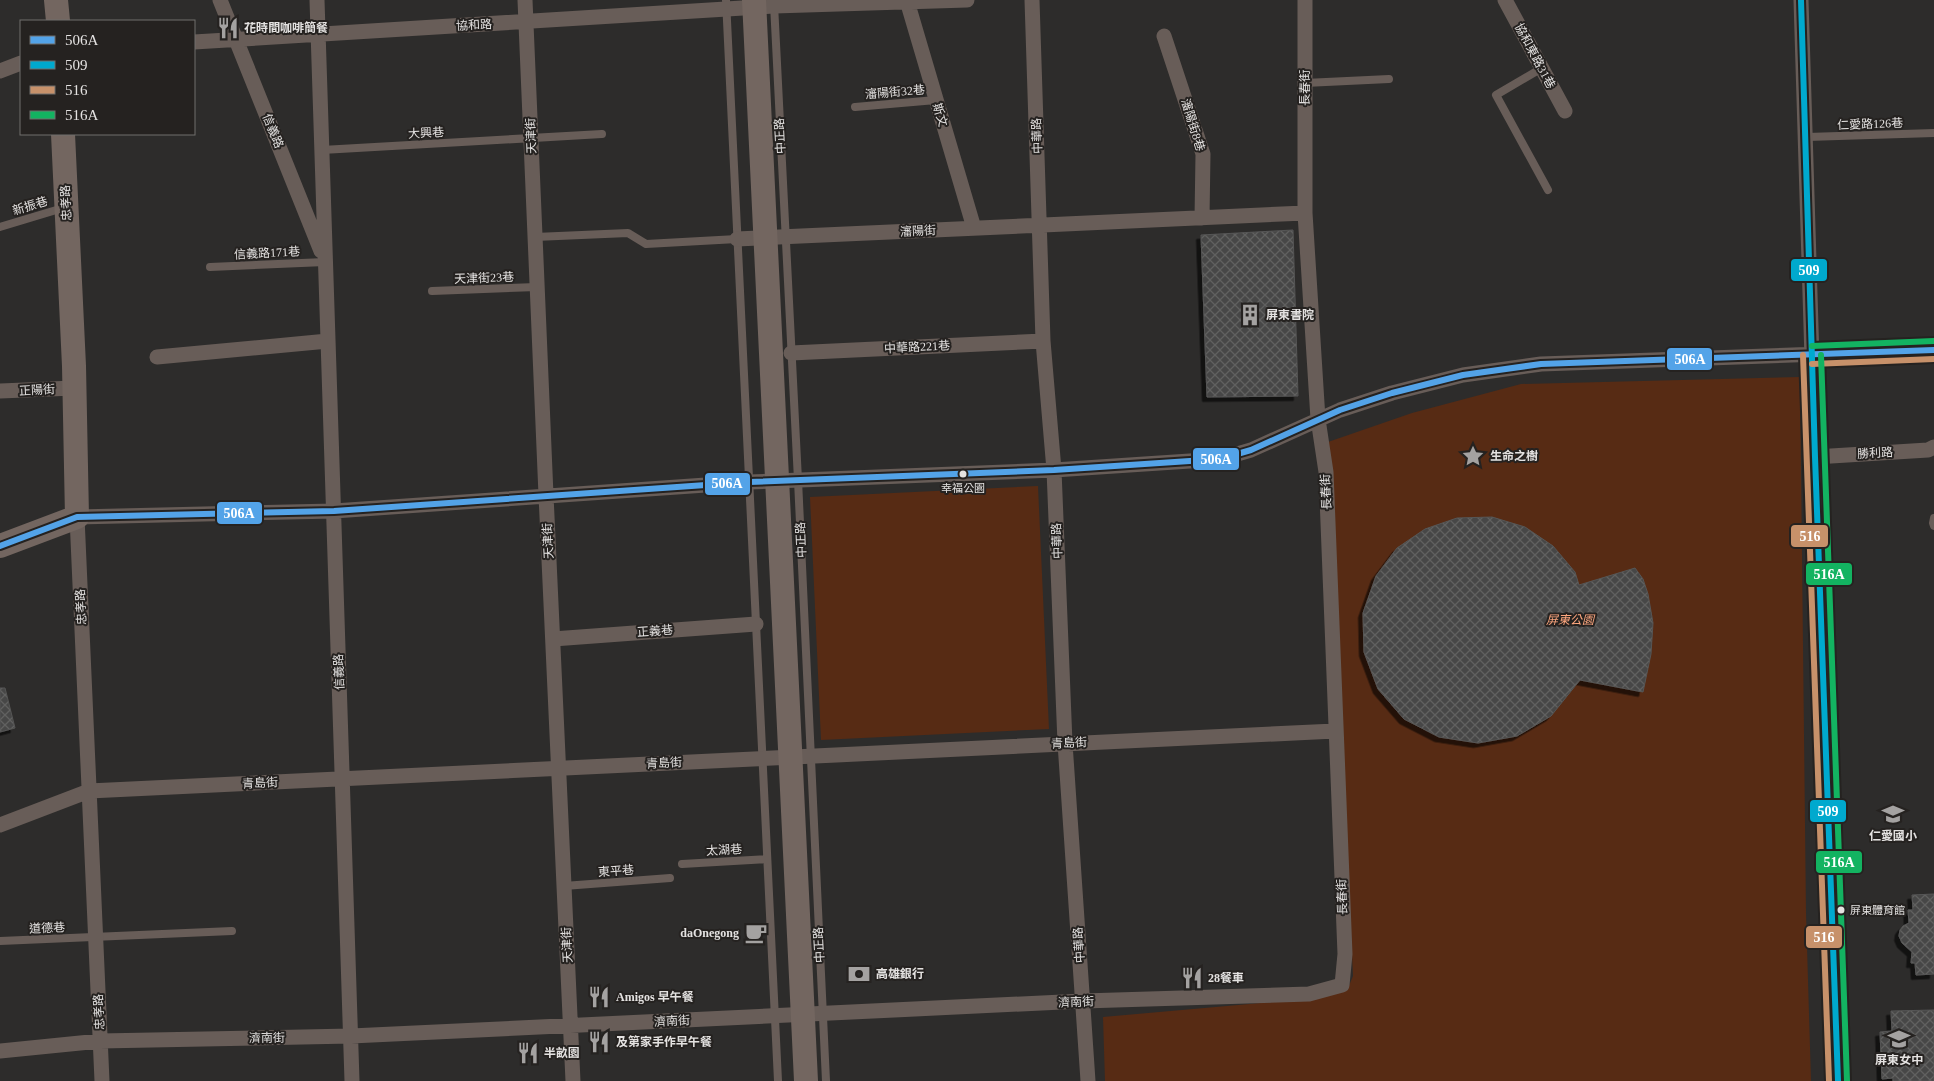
<svg xmlns="http://www.w3.org/2000/svg" width="1934" height="1081" font-family="'Times New Roman','Noto Sans TC',serif">
	<defs>
		<pattern id="building-cross-hatch" width="8" height="8" patternUnits="userSpaceOnUse" patternTransform="scale(1.25)"><rect width="8" height="8" fill="#474746"/><path d="M0 0l8 8M0 8l8-8" fill="none" stroke="#616160"/></pattern>
		<filter id="shadow"><feDropShadow dx="-4.5" dy="4.5" stdDeviation="0" flood-color="#0009"/></filter>
	</defs>
	<rect width="100%" height="100%" fill="#2d2c2b"/>
	<path fill="#572b14" d="M1800 377 1806 913 1811 1081H1105L1103 1017 1318 998 1348 988 1353 976 1328 442 1412 413 1521 384Z
		M1038 486 1049 729 821 740 810 497Z"/>
	<path fill="url(#building-cross-hatch)" stroke="#565656" filter="url(#shadow)" d="M1293 230 1298 396 1207 397 1201 235Z
		M1492 517 1525 527 1553 546 1575 572 1579 585 1635 568 1643 579 1648 594 1653 623 1651 654 1643 692 1580 680 1551 716 1517 736 1478 743 1439 737 1404 719 1378 689 1364 652 1363 613 1376 576 1397 548 1425 529 1457 518Z
		M0 688H5L15 728 0 732Z
		M1934 894V974L1916 975 1915 963H1911L1912 952 1902 943 1899 936 1900 930 1903 926 1909 923 1908 910H1913L1912 895Z
		M1934 1010V1081H1893V1078L1882 1079 1880 1032 1892 1031 1891 1011Z"/>
	<g fill="none" stroke-linecap="round" stroke-linejoin="round">
		<path stroke="#685d58" stroke-width="8" d="M726 0 778 1081
			M774 4 798 480 826 1081
			M1542 68 1496 95 1548 190
			M1305 83 1389 79
			M855 107 936 100
			M1807 137 1934 133
			M322 150 602 134
			M0 227 63 208
			M535 237 628 233 646 244 737 239
			M210 267 325 262
			M432 291 537 287
			M1934 518 1933 523 1934 526
			M682 864 767 859
			M564 886 670 878
			M0 941 232 931"/>
		<path stroke="#685d58" stroke-width="15" d="M220 0 321 251
			M317 0 352 1081
			M525 0 546 495 573 1081
			M1032 0 1043 341 1054 470 1065 743 1088 1081
			M1505 0 1565 111
			M1801 0 1815 457 1838 1081
			M907 1 974 228
			M1164 36 1203 154 1202 218
			M194 42 774 6 967 0
			M0 71 21 63
			M737 239 1305 213
			M791 353 1043 341
			M157 357 328 341
			M0 391 74 388
			M1815 457 1928 450 1934 447
			M553 639 756 624
			M0 825 89 791 1335 731
			M0 1051 100 1041 351 1036 1083 1001 1309 994 1342 985 1345 954 1326 472 1318 419 1305 213V0
			M102 1081 77 517 334 511 749 482 1054 470 1220 459 1251 450 1340 410 1392 393 1463 375 1541 364 1934 350"/>
		<path stroke="#736660" stroke-width="24" d="M56 0 58 21
			M754 0 806 1081
			M0 546 77 517 74 366 63 134"/>
		<g stroke="#252220" stroke-width="10">
			<path id="bus-1" d="M0 546 77 517 334 511 749 482 1054 470 1220 459 1251 450 1340 410 1392 393 1463 375 1541 364 1934 350"/>
		</g>
		<g stroke="#252220" stroke-width="10">
			<path id="bus-2" d="M1801 0 1815 457 1838 1081"/>
		</g>
		<g stroke="#252220" stroke-width="10">
			<path id="bus-3" d="M1803 355 1829 1081
				M1812 364 1934 359"/>
		</g>
		<g stroke="#252220" stroke-width="10">
			<path id="bus-4" d="M1812 346 1934 341
				M1821 355 1847 1081"/>
		</g>
		<use href="#bus-1" stroke="#53a3e8" stroke-width="6"/>
		<use href="#bus-2" stroke="#00a9ce" stroke-width="6"/>
		<use href="#bus-3" stroke="#c7916a" stroke-width="6"/>
		<use href="#bus-4" stroke="#13b361" stroke-width="6"/>
	</g>
	<defs>
		<g id="restaurant-bare" transform="scale(1.725)"><path d="M-5-6h1v4h1v-4h1v4h1v-4h1v5L-1.5 .5V6h-2V.5L-5-1ZM5-6V6H3V1.5H1.5Q1.5-4 5-6Z" fill="#a4a2a1" stroke="#252220" stroke-width="2.5" paint-order="stroke"/></g>
		<g id="building-bare" transform="scale(1.725)"><path d="M-4-6H4V6H1V3H-1V6H-4ZM-2.5-4.3h1.7v1.8h-1.7ZM.8-4.3h1.7v1.8H.8ZM-2.5-1h1.7V.8h-1.7ZM.8-1h1.7V.8H.8Z" fill="#a4a2a1" stroke="#252220" stroke-width="2.5" paint-order="stroke"/></g>
		<g id="sight-bare" transform="scale(1.725)"><path d="M0-6L1.8-2.2L6-1.7L2.9 1.2L3.7 5.4L0 3.3L-3.7 5.4L-2.9 1.2L-6-1.7L-1.8-2.2Z" fill="#a4a2a1" stroke="#252220" stroke-width="2.5" paint-order="stroke"/></g>
		<g id="school-bare" transform="scale(1.725)"><path d="M0-5L7-2L0 1L-7-2ZM-4 1L0 2.5L4 1V4Q0 6-4 4Z" fill="#a4a2a1" stroke="#252220" stroke-width="2.5" paint-order="stroke"/></g>
		<g id="cafe-bare" transform="scale(1.725)"><path d="M-5.5-4.5H6V0H3Q3 3.5 0 3.5H-2.5Q-5.5 3.5-5.5 0ZM3-3.2v2h1.7v-2ZM-6 4.5H4V6H-6Z" fill="#a4a2a1" stroke="#252220" stroke-width="2.5" paint-order="stroke"/></g>
		<g id="bank-bare" transform="scale(1.725)"><path d="M-6-4H6V4H-6ZM0-2.3a2.3 2.3 0 1 0 0 4.6a2.3 2.3 0 1 0 0-4.6Z" fill="#a4a2a1" stroke="#252220" stroke-width="2.5" paint-order="stroke"/></g>
	</defs>
	<g fill-rule="evenodd">
		<use href="#restaurant-bare" x="228" y="28"/>
		<use href="#building-bare" x="1250" y="315"/>
		<use href="#sight-bare" x="1473" y="456"/>
		<use href="#school-bare" x="1893" y="814"/>
		<use href="#cafe-bare" x="756" y="933"/>
		<use href="#bank-bare" x="859" y="974"/>
		<use href="#restaurant-bare" x="1192" y="978"/>
		<use href="#restaurant-bare" x="599" y="997"/>
		<use href="#school-bare" x="1899" y="1039"/>
		<use href="#restaurant-bare" x="599" y="1042"/>
		<use href="#restaurant-bare" x="528" y="1053"/>
	</g>
	<g fill="#e4e2e1" stroke="#252220" stroke-width="2">
		<circle cx="963" cy="474" r="4.5"/>
		<circle cx="1841" cy="910" r="4.5"/>
	</g>
	<g text-anchor="middle" dominant-baseline="central" stroke-width="4" stroke-linejoin="round" paint-order="stroke">
		<g font-size="11" fill="#e4e2e1" stroke="#252220">
			<text x="963" y="488">幸福公園</text>
			<text x="1850" y="910" text-anchor="start">屏東體育館</text>
		</g>
		<g font-size="12" fill="#e4e2e1" stroke="#252220">
			<text transform="translate(474 25) rotate(-3)">協和路</text>
			<text transform="translate(1535 56) rotate(62)">協和東路31巷</text>
			<text transform="translate(1305 88) rotate(-90)">長春街</text>
			<text transform="translate(895 92) rotate(-5)">瀋陽街32巷</text>
			<text transform="translate(940 115) rotate(74)">斯文</text>
			<text transform="translate(1870 124) rotate(-2)">仁愛路126巷</text>
			<text transform="translate(1193 125) rotate(73)">瀋陽街8巷</text>
			<text transform="translate(273 131) rotate(68)">信義路</text>
			<text transform="translate(426 133) rotate(-3)">大興巷</text>
			<text transform="translate(531 136) rotate(-92)">天津街</text>
			<text transform="translate(780 136) rotate(-93)">中正路</text>
			<text transform="translate(1037 136) rotate(-92)">中華路</text>
			<text transform="translate(66 203) rotate(-93)">忠孝路</text>
			<text transform="translate(30 206) rotate(-17)">新振巷</text>
			<text transform="translate(918 231) rotate(-3)">瀋陽街</text>
			<text transform="translate(267 253) rotate(-3)">信義路171巷</text>
			<text transform="translate(484 278) rotate(-2)">天津街23巷</text>
			<text transform="translate(917 347) rotate(-3)">中華路221巷</text>
			<text transform="translate(37 390) rotate(-3)">正陽街</text>
			<text transform="translate(1875 453) rotate(-3)">勝利路</text>
			<text transform="translate(1326 492) rotate(-93)">長春街</text>
			<text transform="translate(801 540) rotate(-92)">中正路</text>
			<text transform="translate(548 541) rotate(-93)">天津街</text>
			<text transform="translate(1057 541) rotate(-92)">中華路</text>
			<text transform="translate(81 607) rotate(-93)">忠孝路</text>
			<text transform="translate(655 631) rotate(-4)">正義巷</text>
			<text transform="translate(339 672) rotate(-92)">信義路</text>
			<text transform="translate(1069 743) rotate(-3)">青島街</text>
			<text transform="translate(664 763) rotate(-3)">青島街</text>
			<text transform="translate(260 783) rotate(-3)">青島街</text>
			<text transform="translate(724 850) rotate(-3)">太湖巷</text>
			<text transform="translate(616 871) rotate(-4)">東平巷</text>
			<text transform="translate(1342 897) rotate(-92)">長春街</text>
			<text transform="translate(47 928) rotate(-2)">道德巷</text>
			<text transform="translate(567 945) rotate(-93)">天津街</text>
			<text transform="translate(819 945) rotate(-93)">中正路</text>
			<text transform="translate(1079 945) rotate(-94)">中華路</text>
			<text transform="translate(1076 1002) rotate(-2)">濟南街</text>
			<text transform="translate(99 1012) rotate(-93)">忠孝路</text>
			<text transform="translate(672 1021) rotate(-3)">濟南街</text>
			<text transform="translate(267 1038) rotate(-1)">濟南街</text>
		</g>
		<g font-size="12" font-weight="bold" fill="#e4e2e1" stroke="#252220" text-anchor="start">
			<text x="244" y="28">花時間咖啡簡餐</text>
			<text x="1266" y="315">屏東書院</text>
			<text x="1490" y="456">生命之樹</text>
			<text x="1893" y="836" text-anchor="middle">仁愛國小</text>
			<text x="739" y="933" text-anchor="end">daOnegong</text>
			<text x="876" y="974">高雄銀行</text>
			<text x="1208" y="978">28餐車</text>
			<text x="616" y="997">Amigos 早午餐</text>
			<text x="616" y="1042">及第家手作早午餐</text>
			<text x="544" y="1053">半畝園</text>
			<text x="1899" y="1060" text-anchor="middle">屏東女中</text>
		</g>
		<g font-size="12" font-style="italic" fill="#fca67e" stroke="#252220">
			<text x="1570" y="620">屏東公園</text>
		</g>
	</g>
	<g stroke="#252220" stroke-width="2">
		<rect x="1790" y="258" width="38" height="24" rx="5" fill="#00a9ce"/>
		<rect x="1666" y="347" width="47" height="24" rx="5" fill="#53a3e8"/>
		<rect x="1192" y="447" width="48" height="24" rx="5" fill="#53a3e8"/>
		<rect x="704" y="472" width="47" height="24" rx="5" fill="#53a3e8"/>
		<rect x="216" y="501" width="47" height="24" rx="5" fill="#53a3e8"/>
		<rect x="1790" y="524" width="39" height="24" rx="5" fill="#c7916a"/>
		<rect x="1805" y="562" width="48" height="24" rx="5" fill="#13b361"/>
		<rect x="1809" y="799" width="38" height="24" rx="5" fill="#00a9ce"/>
		<rect x="1815" y="850" width="48" height="24" rx="5" fill="#13b361"/>
		<rect x="1805" y="925" width="38" height="24" rx="5" fill="#c7916a"/>
	</g>
	<g font-size="14" text-anchor="middle" font-weight="bold" fill="#fff">
		<text x="1809" y="275">509</text>
		<text x="1690" y="364">506A</text>
		<text x="1216" y="464">506A</text>
		<text x="727" y="488">506A</text>
		<text x="239" y="518">506A</text>
		<text x="1810" y="541">516</text>
		<text x="1829" y="579">516A</text>
		<text x="1828" y="816">509</text>
		<text x="1839" y="867">516A</text>
		<text x="1824" y="942">516</text>
	</g>
	<rect x="20" y="20" width="175" height="115" fill="#252220" stroke="#716f6d"/>
	<rect x="30" y="36" width="25" height="8" fill="#53a3e8" stroke="#716f6d"/>
	<text x="65" y="45" font-size="15" fill="#e4e2e1">506A</text>
	<rect x="30" y="61" width="25" height="8" fill="#00a9ce" stroke="#716f6d"/>
	<text x="65" y="70" font-size="15" fill="#e4e2e1">509</text>
	<rect x="30" y="86" width="25" height="8" fill="#c7916a" stroke="#716f6d"/>
	<text x="65" y="95" font-size="15" fill="#e4e2e1">516</text>
	<rect x="30" y="111" width="25" height="8" fill="#13b361" stroke="#716f6d"/>
	<text x="65" y="120" font-size="15" fill="#e4e2e1">516A</text>
</svg>
